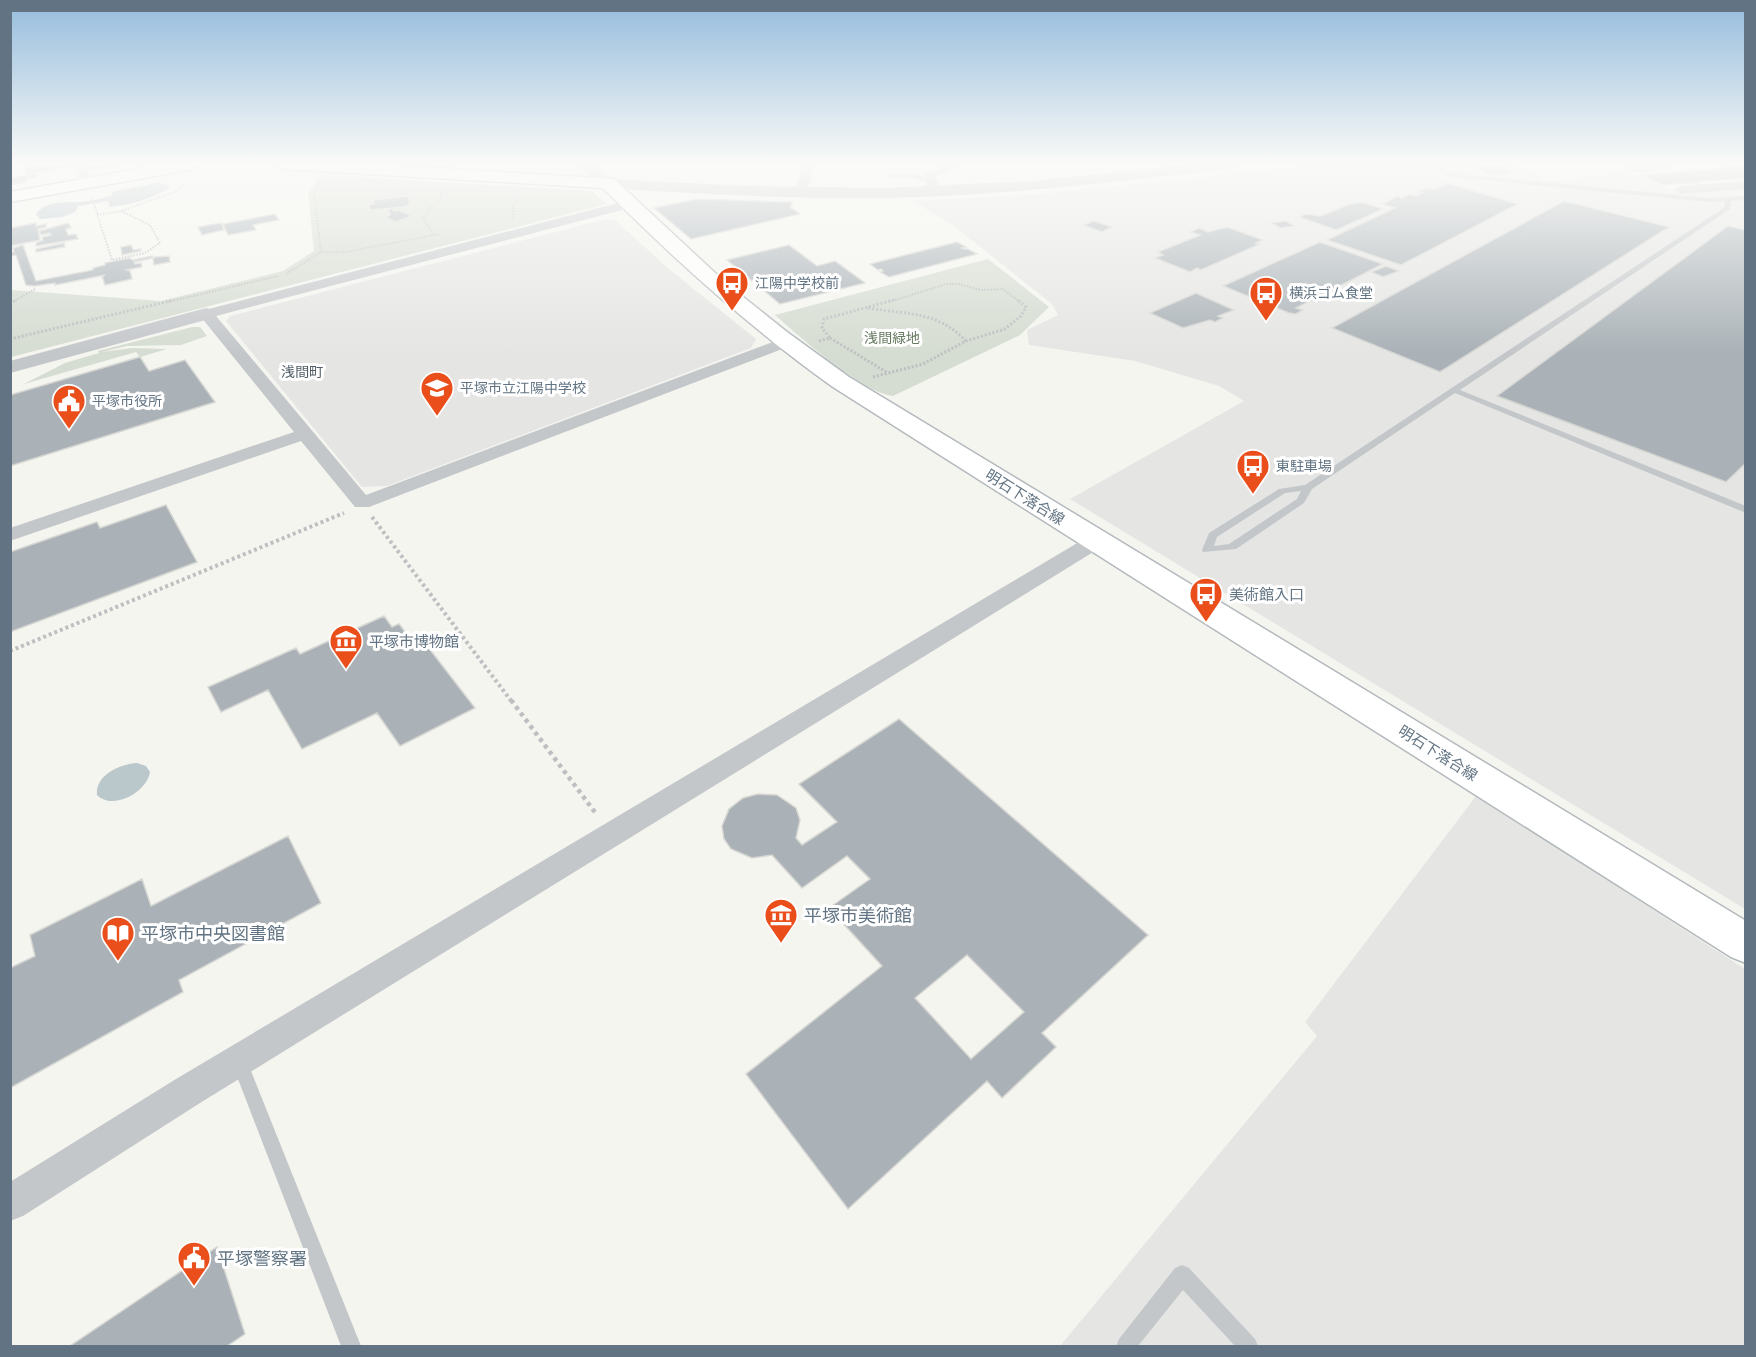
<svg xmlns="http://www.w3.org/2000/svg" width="1756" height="1357" font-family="'IBM Plex Sans','Noto Sans JP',sans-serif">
	<rect width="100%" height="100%" fill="#f5f5f0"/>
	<path fill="#e5e6e4" d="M1323 164H1512L1548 181 1630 172 1682 194 1745 188V909L1070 499 1244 401 1219 386 1135 361 1029 345 1027 330 1058 315 1052 304 955 227 913 201 1041 194Z
		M606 219 615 220 669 269 756 339 751 348 387 486 362 487 226 321 230 316Z
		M1476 796 1745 969V1346H1060L1317 1036 1305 1022Z"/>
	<path fill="#d5dcd1" d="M320 175 592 191 606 204 11 357V290L161 301 283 271 314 251 308 194Z
		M988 259 1049 307 1020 335 893 396C863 393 800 337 775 315Z
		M192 327H200L207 336 181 345 127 346 102 352 132 348 167 349 140 357 136 352 24 384 65 363 99 353 98 351Z"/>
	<path fill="#bac7cb" d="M157 183 168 185 169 188C152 199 129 205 110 207L108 201 78 206 75 212 62 217 40 219 36 214C47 199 67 203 82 202 92 201 102 198 111 196L114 191Z
		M137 763 146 766 150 772C147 792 113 811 97 795 95 775 120 764 137 763Z"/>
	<path fill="#aab2b7" stroke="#d6d6d3" stroke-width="1.5" fill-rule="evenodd" d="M30 164H71L72 167 26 175 25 168 30 167Z
		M89 164H128L91 171Z
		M1435 164H1494L1512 173 1491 176 1469 164 1441 167Z
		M1746 166V178L1694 182 1700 185 1691 183 1663 185 1642 175Z
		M36 174 37 177 27 179V182L10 185V177Z
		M1447 183 1518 204 1401 265 1327 240 1395 208 1382 204 1398 196 1401 198 1410 194 1417 196 1422 193 1418 192 1427 188 1434 190Z
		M408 196 410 204 404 207 370 210 369 204H374L373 200Z
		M696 199 793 202 790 207 800 214 691 239 654 208Z
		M1564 201 1669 227 1440 372 1332 328Z
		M1361 202 1384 209 1336 230 1299 217 1306 214 1321 216 1350 204Z
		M393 208 394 211 399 210 412 216 396 222 385 217 390 215 388 209Z
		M275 214 279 220 253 225 256 230 228 235 223 224Z
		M1094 221 1112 227 1102 232 1083 225Z
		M1286 221 1294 226 1280 228 1272 223Z
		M36 223V226L46 224V227L38 229 40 240 10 246V228Z
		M68 223 71 228 66 229 68 235 76 234 78 239 36 246V243L43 240 42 237 51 235 50 233 41 235 39 231Z
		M221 223 224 230 202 235 198 227Z
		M1728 226 1746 230V463L1726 482 1497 396Z
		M1227 227 1263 240 1256 243 1260 244 1201 270 1197 268 1190 272 1155 258 1163 255 1158 252 1200 235 1190 232 1199 228 1208 232Z
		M957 242 966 247 962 248 965 249H968L977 254 889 277 880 272 883 271 881 269 878 270 870 264Z
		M1320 242 1383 264 1296 308 1303 310 1296 314 1289 313 1223 286Z
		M64 243 65 247 36 252V249Z
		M23 245 36 281 93 270V268L105 265V263L129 258 133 260 152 256 153 258 134 262 135 264 141 263 142 267 127 270 130 271 132 279 105 285 102 276 105 275 55 285V283L34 286 26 285 16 255 10 256V252H14L13 248Z
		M131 245 133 250 141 249V251L122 255 121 247Z
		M789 245 817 266 835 261 865 283 780 304 727 260Z
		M169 256 170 262 154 265 153 259 155 257Z
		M1386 266 1399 271 1383 277 1371 272Z
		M1196 293 1234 310 1218 316 1223 318 1215 322 1210 320 1183 328 1150 313Z
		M140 357 149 371 185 360 215 402 10 466V395Z
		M166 505 197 562 10 632V552L97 522 100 528Z
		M384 616 392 627 399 624 413 642 421 638 475 708 400 746 377 713 302 749 268 690 221 712 208 687 296 648 300 654Z
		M899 719 1148 935 1042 1033 1056 1047 1002 1098 987 1081 848 1209 746 1074 882 966 829 908 870 879 847 856 802 888 772 855 752 858 731 849 724 839 722 826 729 809 743 798 758 794 777 795 796 808 800 820 796 838 802 845 837 822 799 784ZM967 955 1024 1012 971 1059 915 998Z
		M288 836 321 903 179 980 183 992 10 1088V968L35 956 30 935 142 879 151 906Z
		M217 1247 245 1334 227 1346H70Z"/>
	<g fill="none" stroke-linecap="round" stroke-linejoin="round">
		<g stroke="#b3b9bd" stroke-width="3">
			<path id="secondary" d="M141 164H173L171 167 148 171 142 169Z
				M276 164H370L614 179 727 284 787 332 849 377 1746 921V963L1731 957 833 387C750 328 675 260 603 188L284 169Z"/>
		</g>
		<g stroke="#b6b9bc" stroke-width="3">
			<path id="trunk" d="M166 164H202L194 169 10 202V192Z"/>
		</g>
		<path stroke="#bdbfc1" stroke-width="2" stroke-dasharray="1.5 1.5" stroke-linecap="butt" d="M326 183 330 188 352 190 370 188
			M92 198 112 260 145 253 160 243 150 225 121 211 175 192 184 185
			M97 215 121 211
			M513 218V206L520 196
			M434 235 423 219 427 212 441 198V190
			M321 252H345L440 234
			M286 274 321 252 314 192 319 183
			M13 302 35 289
			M168 302 278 276
			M889 302 946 284H959L981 290 1003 289 1020 302"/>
		<path stroke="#bdbfc1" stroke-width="3" stroke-dasharray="2 2" stroke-linecap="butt" d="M10 304 16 300
			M868 308C907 315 936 310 966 341
			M830 338 888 373
			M10 339 174 300
			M819 341 830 338 822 328 824 319 894 300
			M873 377 923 364 966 341 1005 329 1021 316 1026 307 1018 300"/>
		<path stroke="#bdbfc1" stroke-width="4" stroke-dasharray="3 3" stroke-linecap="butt" d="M372 517 512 702
			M10 651 344 513"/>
		<path stroke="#bdbfc1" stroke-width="4.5" stroke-dasharray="4 4" stroke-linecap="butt" d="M511 700 597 815"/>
		<path fill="#c4c7ca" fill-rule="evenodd" d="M1426 164H1434L1451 173 1708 198 1746 196V200L1731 201 1730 209 1460 390 1746 506V513L1455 393 1312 489 1304 503 1236 549 1203 552 1202 550 1209 533 1279 489 1305 485 1725 207V201L1708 202 1450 177ZM1301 491 1297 499 1229 544 1214 546 1217 537 1285 493Z
			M915 174 933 181 930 183 914 178H890L887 176 890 174Z
			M239 1053 245 1055 247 1061 361 1346H341L231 1061 233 1055Z
			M1182 1265 1189 1268 1255 1339 1258 1346H1235L1183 1290 1138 1346H1116L1119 1339 1175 1268Z"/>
		<path fill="#c4c7ca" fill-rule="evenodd" d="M10 164H24L10 168Z
			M73 164H85L90 177 88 180H80Z
			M423 164H437L425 175H417L415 172Z
			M814 164 807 192 801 196 797 195 795 192 803 165Z
			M948 164H966L936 177 940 191 934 195 930 194 923 175Z
			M1640 164H1671C1662 170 1634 176 1625 169L1627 166Z
			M1746 181V189L1680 194 1674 190 1680 186Z
			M629 200 633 201 635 204 633 207 216 316 366 495 778 340H790L792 343 790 346 369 507H355L301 441 10 541V528L294 432 201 317 198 314 201 311Z
			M1096 535 1103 536 1106 541 1103 546 200 1103 23 1216 10 1221V1182L176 1079 1089 536Z"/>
		<path fill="#c4c7ca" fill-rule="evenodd" d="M576 164H593L612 179 745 186 885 188 1031 181 1194 164H1244L1237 168C1120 181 1003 196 884 198 792 199 700 194 608 188L603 186Z
			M206 308 213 310 216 314 213 318 10 373V361Z"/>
		<use href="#secondary" fill="#fff" fill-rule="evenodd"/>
		<use href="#trunk" fill="#fff" fill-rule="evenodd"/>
	</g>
	<linearGradient id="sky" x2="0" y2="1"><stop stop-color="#95bcdc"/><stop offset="0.46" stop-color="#fafaf8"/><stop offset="1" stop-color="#fafaf8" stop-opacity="0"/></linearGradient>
	<rect width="1756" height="354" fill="url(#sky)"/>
	<defs>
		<g id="bus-pin" transform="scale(1.725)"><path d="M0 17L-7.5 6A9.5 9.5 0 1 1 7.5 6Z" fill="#ea4e1b" stroke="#fff"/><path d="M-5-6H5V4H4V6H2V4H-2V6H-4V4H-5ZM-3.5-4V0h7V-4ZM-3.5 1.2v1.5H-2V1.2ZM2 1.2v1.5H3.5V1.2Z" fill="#fff"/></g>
		<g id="school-pin" transform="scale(1.725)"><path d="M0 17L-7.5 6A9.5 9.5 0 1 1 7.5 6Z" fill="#ea4e1b" stroke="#fff"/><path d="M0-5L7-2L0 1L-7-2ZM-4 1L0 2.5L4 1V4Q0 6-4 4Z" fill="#fff"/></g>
		<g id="civic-pin" transform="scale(1.725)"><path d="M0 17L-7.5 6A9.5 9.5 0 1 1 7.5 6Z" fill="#ea4e1b" stroke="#fff"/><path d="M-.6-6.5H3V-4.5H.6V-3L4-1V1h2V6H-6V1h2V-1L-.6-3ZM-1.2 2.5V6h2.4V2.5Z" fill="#fff"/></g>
		<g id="museum-pin" transform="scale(1.725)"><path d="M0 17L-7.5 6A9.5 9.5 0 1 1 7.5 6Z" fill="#ea4e1b" stroke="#fff"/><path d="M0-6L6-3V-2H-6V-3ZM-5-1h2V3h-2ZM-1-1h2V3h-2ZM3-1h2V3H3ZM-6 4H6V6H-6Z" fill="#fff"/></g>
		<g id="library-pin" transform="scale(1.725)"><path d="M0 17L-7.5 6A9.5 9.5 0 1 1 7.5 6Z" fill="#ea4e1b" stroke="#fff"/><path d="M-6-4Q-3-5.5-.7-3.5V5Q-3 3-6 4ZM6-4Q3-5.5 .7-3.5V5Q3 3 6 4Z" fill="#fff"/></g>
	</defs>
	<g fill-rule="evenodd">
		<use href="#bus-pin" x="732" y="283"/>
		<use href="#bus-pin" x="1266" y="293"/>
		<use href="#school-pin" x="437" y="388"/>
		<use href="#civic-pin" x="69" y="401"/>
		<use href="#bus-pin" x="1253" y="466"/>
		<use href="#bus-pin" x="1206" y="594"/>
		<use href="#museum-pin" x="346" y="641"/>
		<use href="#museum-pin" x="781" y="915"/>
		<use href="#library-pin" x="118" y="933"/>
		<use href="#civic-pin" x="194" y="1258"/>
	</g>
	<g text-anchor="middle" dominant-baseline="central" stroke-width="6" stroke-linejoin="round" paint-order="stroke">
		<g font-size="14" fill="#627483" stroke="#fff" text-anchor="start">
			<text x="755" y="283">江陽中学校前</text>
			<text x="1289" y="293">横浜ゴム食堂</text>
			<text x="460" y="388">平塚市立江陽中学校</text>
			<text x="92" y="401">平塚市役所</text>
			<text x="1276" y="466">東駐車場</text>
		</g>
		<g font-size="14" fill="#667a61" stroke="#fff">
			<text x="892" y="338">浅間緑地</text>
		</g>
		<g font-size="14" fill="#505d67" stroke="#fff">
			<text x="302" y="372">浅間町</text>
		</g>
		<g font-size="15" fill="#627483" stroke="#fff">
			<text transform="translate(1025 497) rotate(32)">明石下落合線</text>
			<text transform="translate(1438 753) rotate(32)">明石下落合線</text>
		</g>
		<g font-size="15" fill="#627483" stroke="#fff" text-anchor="start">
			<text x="1229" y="594">美術館入口</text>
			<text x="369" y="641">平塚市博物館</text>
		</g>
		<g font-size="18" fill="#627483" stroke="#fff" text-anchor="start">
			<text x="804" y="915">平塚市美術館</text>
			<text x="141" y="933">平塚市中央図書館</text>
			<text x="217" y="1258">平塚警察署</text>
		</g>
	</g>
	<rect width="1756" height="1357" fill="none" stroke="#627483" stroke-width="24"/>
</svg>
